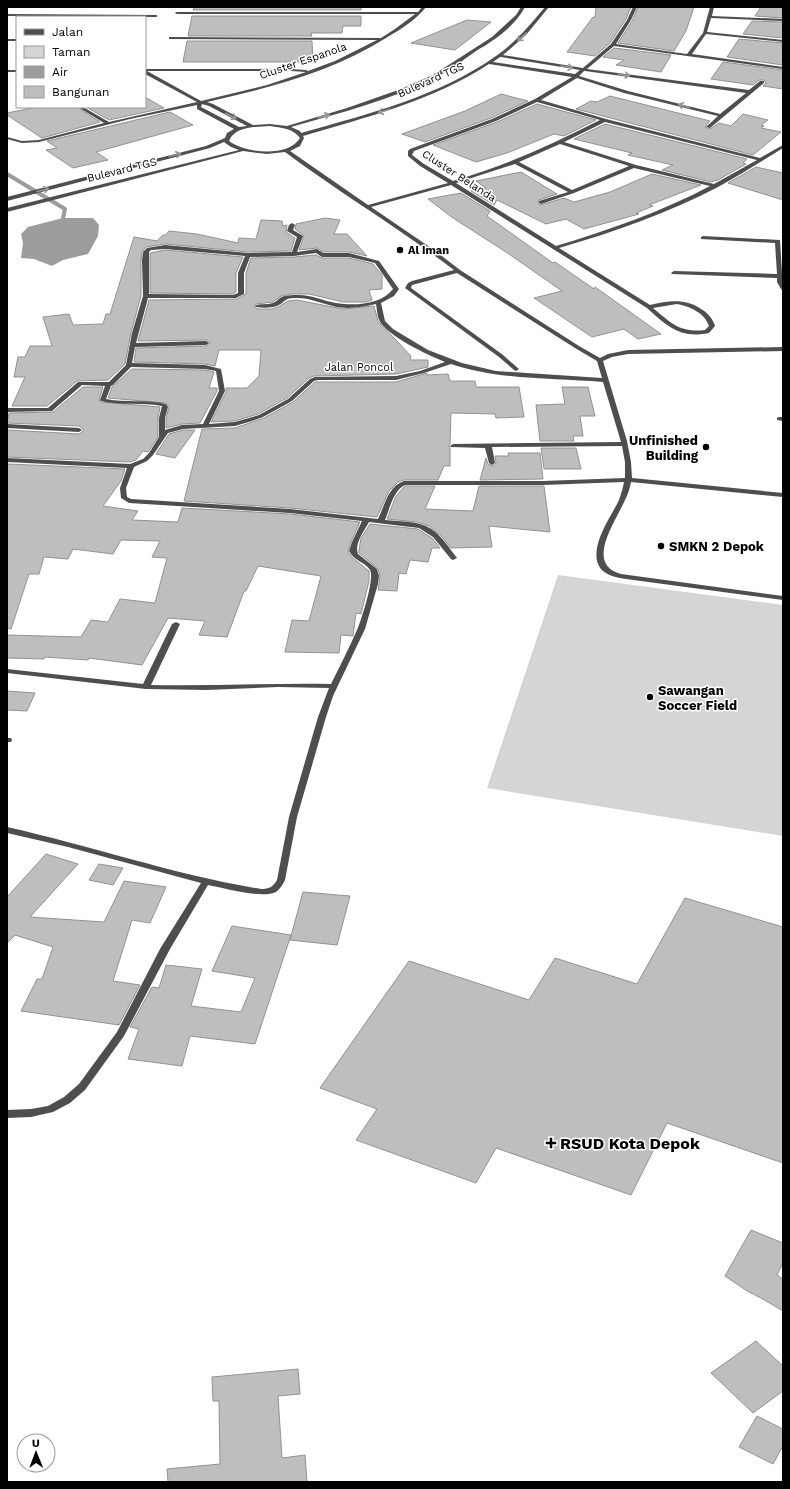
<svg xmlns="http://www.w3.org/2000/svg" width="790" height="1489" font-family="'Work Sans',sans-serif">
	<rect width="100%" height="100%" fill="#fff"/>
	<path fill="#d5d5d5" d="M558 575 783 605V836L487 788Z"/>
	<path fill="#9c9c9c" d="M63 218H93L99 225 98 236 88 254 63 260 52 266 34 259 21 258 23 243 21 234 28 227Z"/>
	<g fill="none" stroke-linecap="round" stroke-linejoin="round">
		<path stroke="#9c9c9c" stroke-width="4" d="M7 174 65 209 63 218"/>
	</g>
	<path fill="#bebebe" stroke="#929292" d="M194 7H361V10H193Z
		M599 7H631L626 19 610 43 595 56 567 52 593 17H595L596 8Z
		M638 7H694L686 31 674 51 618 43 632 21Z
		M761 7H782L783 18 755 16Z
		M192 16H361V26H343L342 33H311L312 36H188Z
		M467 20 491 22 455 50 411 43Z
		M752 21 783 22V38L743 34Z
		M739 39 783 43V65L727 57Z
		M187 41H312L313 62H183Z
		M614 48 671 55 661 72 616 65 624 60 603 57Z
		M723 62 783 70V89L763 86 766 83 764 80H759L753 85 711 79Z
		M501 94 528 101 491 118 425 142 402 134 465 111Z
		M610 96 710 121 705 127 710 129 719 123 731 126 743 114 768 120 761 125 764 126 761 128 781 132 753 155 576 109 591 101 597 102Z
		M145 97 164 108 109 120 86 107H145Z
		M537 104 596 120 564 136 554 134 507 153 476 162 433 145 497 122Z
		M37 107H77L100 122 42 138 7 115V113Z
		M170 112 193 125 96 152 108 160 73 168 46 150 57 148 47 141Z
		M605 124 747 159 743 163 746 164 718 180 711 182 662 170 673 165 628 155 632 153 574 139Z
		M756 167 783 173V200L728 183Z
		M521 172 557 194 539 200 538 203 540 205 564 198 574 202 610 192 652 174 701 185 649 205 653 206 636 213 639 214 584 229 566 219 546 224 497 200 494 205 471 191 486 188 476 181Z
		M461 193 490 211 487 216 553 263 555 262 594 289 595 287 661 334 638 339 624 329 592 337 534 298 562 291 506 252 453 218 428 199Z
		M325 218 340 220 334 234H347L367 256 349 252H323L317 248 299 250 304 236 295 229 296 224Z
		M261 220 282 221 283 226 287 225 286 232 295 238 291 251 248 252 165 244 146 247 142 252 141 261V296L131 333 125 364 108 380 77 381 47 406H12L25 377H14L18 357H25L30 346H52L43 317 69 314 73 325 103 324 106 314H110L134 237 157 241 163 235H166L169 231 197 234 238 243 239 238 256 239Z
		M165 250 243 257 236 273V292L233 294 150 293V253Z
		M316 255 322 258H349L373 264 382 275V289L369 290 372 300 366 302H343L309 294H291L281 296 273 302 256 304 254 307 258 309H272L278 307 288 301 297 300 343 309 374 306 378 321 411 356 410 360H428V367L396 374 314 376 309 378 287 398 258 414 235 421 211 422 226 392V388H247L259 376 261 350H219L215 366 205 364 134 362 136 348 206 346 210 343 206 340 138 341 149 300 237 299 246 294V273L251 258 294 257Z
		M132 369 205 370 214 372 209 388H217V391L200 423 182 424 166 428V418L169 407 166 403 108 398 112 387Z
		M427 373V375L448 374 450 381H475L476 387H519L524 417 496 418 495 414 451 413 450 444 449 446 450 448V466H444L438 480H404L398 482 389 491 377 517 290 508 184 501 202 429 235 428 264 418 293 402 315 382H396Z
		M83 387H103L99 400 101 402 160 407 158 418V437L148 452 143 451 136 460 130 462 7 457V430L79 434 83 431V429L79 426 7 423 9 413 53 412Z
		M562 387H588L595 416H580L583 436H573L574 441H540L536 405 565 404Z
		M183 430H195L175 458 156 454 169 434Z
		M541 448H576L581 469H544Z
		M508 453H540L543 479 480 480 486 458 488 464 493 466 496 463 495 456H509Z
		M7 464 125 469 121 481 103 506 138 511 132 520 178 522 182 508 290 514 360 522 351 542 348 552 353 558 369 571V581L361 614 356 613 353 636 341 635 339 653 285 652 292 620 309 621 321 576 258 566 246 591H244L227 637 199 635 205 621 168 618 142 665 89 658 88 660 45 657 44 659 7 658V635L81 637 91 620 108 622 120 599 155 603 167 558 152 557 160 541 121 540 113 554 73 549 68 559 44 557 39 574H29L11 629 7 628Z
		M405 486H435L425 509 473 511 479 486H544L550 532 489 526 492 547 451 548 441 536 429 526 417 522 387 519 396 496Z
		M370 524 418 529 432 538 440 548H432L428 562 410 560 406 574 399 573 397 591 378 590 380 576 378 569 359 553V550L361 538Z
		M7 691 35 693 27 711 7 710Z
		M46 854 78 864 30 917 104 922 124 881 166 887 150 923 132 920 113 981 140 985 119 1025 21 1011 37 979H42L53 947 15 935 7 943V897Z
		M99 864 123 868 113 885 89 880Z
		M303 892 350 896 337 945 290 940Z
		M685 898 783 927V1163L667 1123 631 1195 496 1148 476 1183 356 1140 377 1109 320 1088 409 961 529 1000 555 958 637 984Z
		M232 926 291 935 255 1044 190 1036 182 1066 128 1059 139 1029 130 1027 152 987 159 988 166 965 202 969 191 1006 241 1012 255 978 212 971Z
		M751 1230 783 1243V1263L777 1275 783 1279V1311L761 1298 747 1291 725 1276Z
		M756 1341 783 1366V1391L753 1413 711 1373Z
		M298 1369 300 1394 278 1396 282 1458 305 1455 307 1482H168L167 1469 220 1464 219 1401H213L212 1377Z
		M757 1416 783 1429V1446L773 1464 739 1447Z"/>
	<g fill="none" stroke-linecap="round" stroke-linejoin="round">
		<path fill="#4e4e4e" fill-rule="evenodd" d="M422 7H426C416 20 401 29 386 38 332 72 269 88 207 102L213 104 253 125 270 124 287 126 347 108 401 89 433 75 492 37 516 15 521 7H525C514 27 495 40 476 51 463 60 449 71 435 78 390 100 340 113 291 127L300 131 301 133C368 114 438 97 496 56 515 43 530 25 545 7H549L526 35 503 55 583 68 611 44 627 20 633 7H637L631 20 616 44 687 54 703 33 710 7H714L712 16 783 19V21L711 18 707 32 783 40V42L706 34 692 54 783 67V69L614 46 587 69 749 90 760 81H764V83L710 128 706 127 718 116 624 93 577 78 541 100 606 119 760 158 783 145V148C762 161 740 175 718 187 668 213 614 232 559 248L650 305C668 301 685 298 701 309 708 313 713 319 715 326L709 333C680 339 667 326 647 308L451 185 371 207 434 250 460 270 579 346 600 358 608 354 628 350 783 347V351L628 354 612 357 603 361 627 441 631 462 632 478 783 493V497L631 482C630 488 628 494 625 500 616 521 584 564 621 574L783 596V600L626 579C618 578 609 576 603 571 584 553 611 517 619 500 621 494 623 488 624 482L543 485H405C393 491 390 508 385 520 401 522 421 520 434 531 443 538 450 549 457 558L453 560 451 559 433 537 419 528 369 522C364 531 354 544 358 554L377 569 379 576 378 584 365 629 333 696 326 717 297 817 285 880C283 884 280 889 276 892 262 899 224 888 208 885L170 949 124 1036 85 1090 70 1103 53 1112 31 1117 7 1118V1110L31 1109 48 1106 64 1097 79 1084 117 1032 160 949 201 883 68 847 7 833V827C92 846 175 875 261 889 269 889 273 887 277 880L289 817 318 717 329 688 278 687 206 690 146 689 7 673V669L143 684 172 624 176 622 180 624 151 685C211 686 271 683 331 684 340 666 349 648 357 630 361 621 375 578 370 570 365 562 354 561 349 551L352 542 362 521 290 513 129 503 121 498 120 488 127 468 7 462V458L130 464 143 459 149 453 159 437V418L162 406C141 402 121 406 101 401L100 400 105 386 82 385 52 411 7 412V408H48L78 382H109L126 365 132 333 143 296 142 261 143 252 147 248 165 245 248 253 292 252 297 237 287 231 289 225 292 223 295 225 293 230 303 236 297 252 317 249 323 253H349L379 261 399 289 394 296 381 303 385 321 393 329 428 350 462 363 496 371 602 378 597 361 575 348 457 273 412 285 411 288 503 355 519 369 516 371 514 370 499 357 405 288 408 283 412 281 454 270C399 228 340 193 285 152L267 154 243 151 7 212V208L239 150 231 147 224 142 210 148 7 201V197L206 146 225 138 227 133 234 129 197 109V105L130 119 39 142 22 143 7 139V137L22 141 39 140 104 123 78 107H83L109 122 197 102 145 74V69H291L306 70 308 71 335 61 377 40 171 39H169V37L381 38 395 29 415 14H177L175 13 176 12H418ZM500 57H501L580 70 575 74 493 62ZM489 64 572 77 535 99 492 119 410 149 408 151V156L420 166 448 183 368 205 290 151 300 146 304 138 303 136C367 117 432 101 489 64ZM147 71H291L306 72 267 85 201 101ZM584 71H585L746 93 720 114 628 91 579 76ZM537 102 600 120C551 145 505 166 453 181L424 164 412 155 414 151 496 121ZM202 104 209 106 247 126 239 127 201 107ZM605 122 757 160 714 184 636 165 564 142ZM270 126C281 128 293 128 300 138 288 158 245 153 229 141 235 126 256 127 270 126ZM560 144 629 166 572 190 519 162ZM515 164 568 192 539 201V203L541 204 574 193 634 168 710 186C661 212 609 230 556 246L456 183ZM165 249 245 256 238 273V293L233 295 149 294V252L151 250ZM316 253 322 257H349L375 263 393 289C381 305 354 306 336 303 323 301 313 295 298 295 292 295 284 295 280 298 277 300 276 302 273 303 267 305 260 303 255 306L256 307C263 308 271 308 277 306 287 301 283 298 297 298 310 298 320 303 333 306 346 310 362 307 376 304 377 309 377 315 379 320 387 336 428 355 445 362L420 371 396 376 315 377 310 379 288 399 259 415 235 422 209 424 225 391 221 369 205 365 132 363 135 347 206 345 209 343 206 341 136 343 148 298H236L244 294V273L250 257 294 256ZM677 304C689 306 705 313 709 326L705 330C680 333 671 323 653 308ZM451 364C498 380 553 378 603 382L621 442 453 444 450 446 451 447 485 448 489 463 492 465 495 463 492 447 622 446 625 462V478L543 481H404C388 486 385 505 378 519L290 509 131 499 127 497 126 488 134 467 147 461 153 455 168 433 183 429 235 426 252 421 263 417 292 401 314 381 318 380H396L424 373ZM131 367 205 369 216 371 219 391 203 424 182 425 165 430V418L168 407 166 404C146 399 126 403 106 399L111 386 113 385Z
			M7 14 156 15 158 16 156 17 7 16Z
			M7 39H17V41H7Z
			M7 70H17V72H7Z
			M703 236 780 240 783 290 781 289 777 282V278L672 274 671 273 674 271 777 274 775 243 701 239V237Z
			M779 417H783V421L777 420V418Z
			M7 424 79 428 82 430 79 432 7 428Z
			M7 738H11L12 740 11 742H7Z"/>
	</g>
	<defs><path id="oneway-shaft" d="M-6 0H5M1.5-3L5.5 0L1.5 3" fill="none" stroke-width="1.6" stroke-linecap="round" stroke-linejoin="round"/></defs>
	<g stroke="#959595">
		<use href="#oneway-shaft" transform="translate(522 37) rotate(137)"/>
		<use href="#oneway-shaft" transform="translate(567 67) rotate(9)"/>
		<use href="#oneway-shaft" transform="translate(624 75) rotate(7)"/>
		<use href="#oneway-shaft" transform="translate(684 106) rotate(-165)"/>
		<use href="#oneway-shaft" transform="translate(384 111) rotate(162)"/>
		<use href="#oneway-shaft" transform="translate(231 116) rotate(27)"/>
		<use href="#oneway-shaft" transform="translate(324 116) rotate(-16)"/>
		<use href="#oneway-shaft" transform="translate(175 155) rotate(-14)"/>
		<use href="#oneway-shaft" transform="translate(43 190) rotate(-15)"/>
	</g>
	<g fill="#000" stroke="#fff" stroke-width="1.5">
		<circle cx="400" cy="250" r="4"/>
		<circle cx="706" cy="447" r="4"/>
		<circle cx="661" cy="546" r="4"/>
		<circle cx="650" cy="697" r="4"/>
		<path d="M549 1137h4v4h4v4h-4v4h-4v-4h-4v-4h4z"/>
	</g>
	<g text-anchor="middle" dominant-baseline="central" stroke-width="3" stroke-linejoin="round" paint-order="stroke">
		<g font-size="11" fill="#000" stroke="#fff">
			<text transform="translate(303 61) rotate(-19)">Cluster Espanola</text>
			<text transform="translate(431 80) rotate(-24)">Bulevard TGS</text>
			<text transform="translate(122 170) rotate(-14)">Bulevard TGS</text>
			<text transform="translate(459 176) rotate(33)">Cluster Belanda</text>
			<text x="359" y="367">Jalan Poncol</text>
		</g>
		<g font-size="11" font-weight="bold" fill="#000" stroke="#fff" text-anchor="start">
			<text x="408" y="250">Al Iman</text>
		</g>
		<g font-size="13" font-weight="bold" fill="#000" stroke="#fff" text-anchor="start">
			<text x="698" y="440" text-anchor="end">Unfinished<tspan x="698" dy="15">Building</tspan></text>
			<text x="669" y="546">SMKN 2 Depok</text>
			<text x="658" y="690">Sawangan<tspan x="658" dy="15">Soccer Field</tspan></text>
		</g>
		<g font-size="16" font-weight="bold" fill="#000" stroke="#fff" text-anchor="start">
			<text x="560" y="1143">RSUD Kota Depok</text>
		</g>
	</g>
	<rect width="790" height="1489" fill="none" stroke="#000000" stroke-width="16"/>
	<rect x="16" y="16" width="130" height="92" fill="#ffffff" stroke="#999999"/>
	<rect x="24" y="29" width="20" height="6" fill="#4e4e4e" stroke="#999999"/>
	<text x="52" y="36" font-size="12" fill="#000000">Jalan</text>
	<rect x="24" y="46" width="20" height="12" fill="#d5d5d5" stroke="#999999"/>
	<text x="52" y="56" font-size="12" fill="#000000">Taman</text>
	<rect x="24" y="66" width="20" height="12" fill="#9c9c9c" stroke="#999999"/>
	<text x="52" y="76" font-size="12" fill="#000000">Air</text>
	<rect x="24" y="86" width="20" height="12" fill="#bebebe" stroke="#999999"/>
	<text x="52" y="96" font-size="12" fill="#000000">Bangunan</text>
	<g transform="translate(36 1453) rotate(359)"><circle r="19" fill="#ffffff" stroke="#999999"/>
	<path d="M0-3L7 15L0 10L-7 15Z" fill="#000000"/>
	<text y="-6" font-size="11" font-weight="bold" text-anchor="middle" fill="#000000">U</text>
	</g>
</svg>
